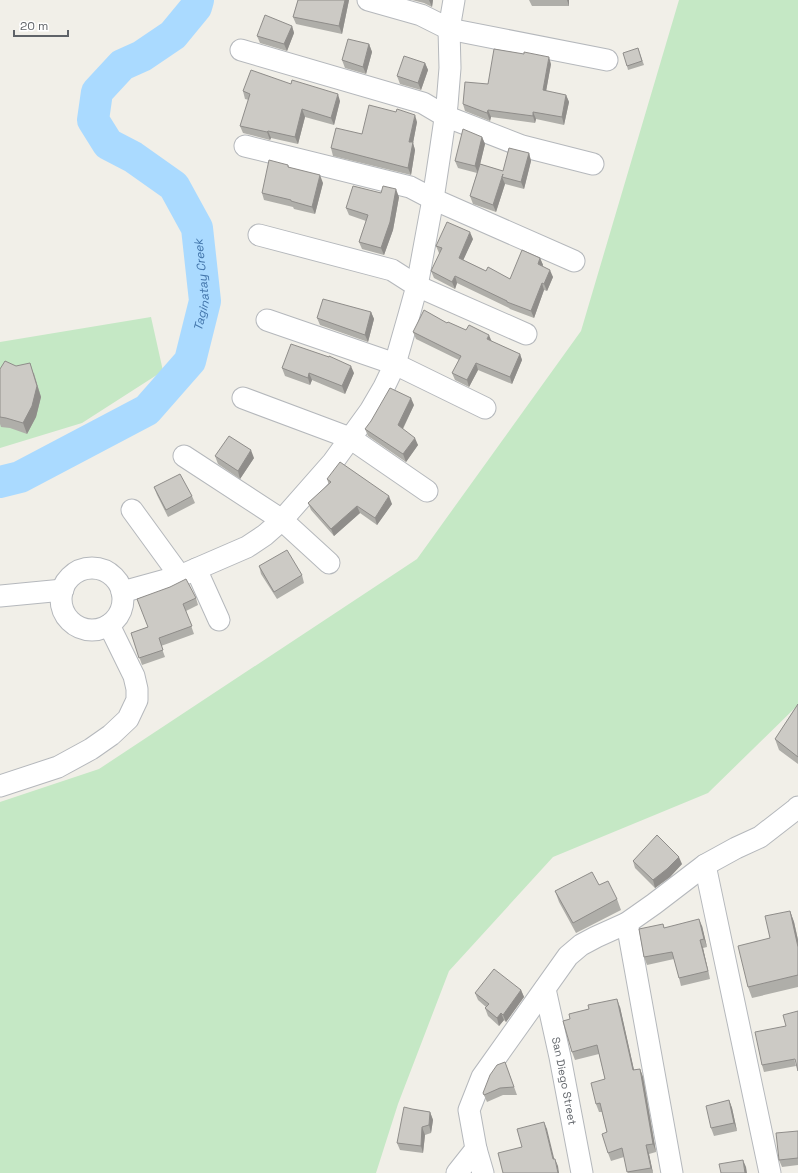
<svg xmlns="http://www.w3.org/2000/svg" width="798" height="1173" font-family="'Space Grotesk',sans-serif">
	<rect width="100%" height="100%" fill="#f1efe8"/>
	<path fill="#c5e8c5" d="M679 0H798V705L708 793 553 857 449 971 398 1104 376 1173H0V802L99 769 417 559 581 331Z
		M151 317 163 371 82 423 0 448V342Z"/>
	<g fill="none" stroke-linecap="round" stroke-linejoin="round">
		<path stroke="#aadaff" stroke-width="32" id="s1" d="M0 482 20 477 147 410 190 361 205 301 197 228 174 186 133 157 108 144 93 120 97 92 122 65 142 56 173 35 196 7 198 0"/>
		<g stroke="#b5b8bc" stroke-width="23">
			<g id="minor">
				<path d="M368 0 421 15 449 29 607 60"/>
				<path d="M241 50 423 103 445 116 522 146 593 164"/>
				<path d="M245 146 410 187 433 199 574 261"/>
				<path d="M259 235 392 270 417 286 526 334"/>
				<path d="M267 320 395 364 485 408"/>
				<path d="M243 398 350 438 427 491"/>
				<path d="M184 456 282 520 329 563"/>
				<path d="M132 510 180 576"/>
				<circle cx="92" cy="599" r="31"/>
				<path d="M196 569 219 620"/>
				<path d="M122 592 180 576 247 547 265 535 282 520 333 462 370 411 384 387 395 364 409 315 417 286 433 199 440 153 447 105 450 68 449 29 454 0"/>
				<path d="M0 596 63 590"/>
				<path d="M0 786 58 767 91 749 111 735 128 719 137 700V689L134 676 109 625"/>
				<path d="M705 865 770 1173"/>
				<path d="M627 923 672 1173"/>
				<path id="s2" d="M545 989 560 1057 582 1173"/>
				<path d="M476 1149 483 1173"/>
				<path d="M457 1173 476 1149 469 1110 482 1077 568 956 581 945 596 937 627 923 654 904 705 865 736 848 760 837 796 809 798 807"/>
			</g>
		</g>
		<use href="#minor" stroke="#fff" stroke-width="21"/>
	</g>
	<path fill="#afaea9" d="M298 0H349L342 34 296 24 293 17Z
		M412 0H433L432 7 424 3Z
		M529 0H569V6H532Z
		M292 26 294 33 287 51 260 43 257 36Z
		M369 44 372 52 366 74 345 68 342 60Z
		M638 48 644 65 628 70 627 66Z
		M425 63 428 70 421 90 400 84 397 76Z
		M551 64 546 91 566 95 569 102 564 125 536 119 535 123 491 117 490 121 465 111 463 104 488 84Z
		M291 84 340 101 334 125 305 117 298 144 271 138 270 140 243 133 240 126 249 100 245 99 243 91Z
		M417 122 413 143 415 150 411 175 333 156 331 148 362 134Z
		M482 137 485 144 480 164 503 171 529 153 531 161 524 189 505 184 496 212 473 204 470 196 477 173 458 168 455 161Z
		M288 165 289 167 323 183 315 214 294 209 293 207 264 200 262 193Z
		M399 197 393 230 384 255 362 249 359 242 366 221 349 215 346 208Z
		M473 239 463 260 486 271 510 279 540 258 543 265 542 266 553 277 547 291 544 290 534 318 510 309 509 308 457 283 455 289 434 278 431 271 440 253H439L436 246Z
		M371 312 374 319 368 342 320 325 317 318Z
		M447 323 466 330 520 354 522 360 512 384 478 370 469 387 455 380 452 373 459 360 416 339 413 332Z
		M282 368 354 373 345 394 312 380 310 385 285 376Z
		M0 369 34 373 41 397 36 417 27 434 10 428 1 427 0 424Z
		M414 405 403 429 418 445 406 462 368 436 365 429Z
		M215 456 254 458 240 479 218 464Z
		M327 479 392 504 377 525 360 513 334 536 311 510 308 503 329 485Z
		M154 487 192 496 195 503 168 517 157 495Z
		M259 566 302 575 304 583 277 599 261 574Z
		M170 587 196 598 198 605 186 611 194 634 161 646 165 657 142 665 131 633 148 627Z
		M798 704V764L779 750 775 739Z
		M633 861 682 864 670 877 655 888 635 868Z
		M599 885 617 899 621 910 576 933 559 902 555 891Z
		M790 911 794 922 798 940V987L752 998 748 987 770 938Z
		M663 924 664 928 702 926 707 947 703 948 710 979 681 986 679 978 674 959 647 965 644 957Z
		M521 990 524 997 506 1022 504 1020 499 1026 488 1016 485 1008 486 1007 478 1000 475 993Z
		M620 1007 634 1070 640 1069 643 1077 656 1152 649 1154 653 1173H628L624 1157 611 1161 608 1153 607 1132 602 1112H599L596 1104 605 1079 599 1054 575 1060 572 1052Z
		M786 1026 796 1066 764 1072 762 1065Z
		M505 1062 517 1095H503L487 1102 483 1093Z
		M729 1100 732 1108 737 1131 714 1136 711 1128Z
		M412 1109 430 1112 433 1120 431 1133 425 1135 423 1153 400 1150 397 1143Z
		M798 1131V1165L782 1167 779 1160Z"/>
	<path fill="#8f8d8a" d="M345 0H349L342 34 339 26Z
		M429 0H433L432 7Z
		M567 0H569V6Z
		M292 26 294 33 287 51 284 44Z
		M369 44 372 52 366 74 363 67Z
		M549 57 551 64 545 97 543 90Z
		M425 63 428 70 421 90 418 83Z
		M338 94 340 101 334 125 331 118Z
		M566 95 569 102 564 125 562 117Z
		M302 109 305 117 298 144 295 137Z
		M488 110 491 117 490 121 487 113Z
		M533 112 536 119 535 123 533 116Z
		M415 115 417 122 413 143 415 150 411 175 408 168 409 142Z
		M268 131 271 138 270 140 267 132Z
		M482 137 485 144 478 173 475 166Z
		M529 153 531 161 524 189 521 182Z
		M320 175 323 183 315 214 312 207Z
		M502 177 505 184 496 212 493 205Z
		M396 189 399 197 393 230 384 255 381 248Z
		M470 232 473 239 461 265 459 258Z
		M540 258 543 265 540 272 538 264Z
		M550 270 553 277 547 291 544 284Z
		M455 276 457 283 455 289 452 282Z
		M542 283 544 290 534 318 531 311Z
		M371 312 374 319 368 342 365 335Z
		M489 335 492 342 487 339Z
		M520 354 522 360 512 384 510 377Z
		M30 363 41 397 36 417 27 434 23 423Z
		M476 363 478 370 469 387 467 380Z
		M351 366 354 373 345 394 342 386Z
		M309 373 312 380 310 385 308 378Z
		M411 398 414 405 401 432 398 425Z
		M415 438 418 445 406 462 403 454Z
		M251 450 254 458 240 479 238 471Z
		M389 496 392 504 377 525 375 518Z
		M357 506 360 513 334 536 331 529Z
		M679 857 682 864 670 877 655 888 653 880Z
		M790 911 794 922 798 940V947Z
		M699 919 702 926 707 947 704 939Z
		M700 940 703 948 710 979 708 971Z
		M521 990 524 997 506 1022 503 1015Z
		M617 999 620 1007 636 1079 633 1070Z
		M501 1013 504 1020 499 1026 497 1018Z
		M640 1069 643 1077 656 1152 653 1144Z
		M729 1100 732 1108 737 1131 734 1123Z
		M430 1112 433 1120 431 1133 429 1125Z
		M544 1122 547 1129 556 1166 553 1159Z
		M422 1127 425 1135 423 1153 421 1146Z
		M646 1145 649 1154 653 1173 651 1168Z
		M555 1159 558 1166 559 1173H558Z
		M743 1160 746 1167 747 1173H745Z"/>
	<path fill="#cccac5" stroke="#8f8d8a" d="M298 0H345L339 26 293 17Z
		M265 15 292 26 284 44 257 36Z
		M348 39 369 44 363 67 342 60Z
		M638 48 642 61 627 66 623 53Z
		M494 49 524 54V52L549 57 543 90 566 95 562 117 533 112V116L488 110 487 113 463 104 465 82 488 84Z
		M404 56 425 63 418 83 397 76Z
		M251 70 291 84 292 80 338 94 331 118 302 109 295 137 268 131 267 132 240 126 250 94 243 91Z
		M369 105 396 112 397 109 415 115 409 142H413L408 168 331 148 336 128 362 134Z
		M463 129 482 137 475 166 455 161Z
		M509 148 529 153 521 182 502 177 503 174 493 205 470 196 480 164 503 171Z
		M269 160 288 165V167L320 175 312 207 291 201V200L262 193Z
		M353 186 381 193 383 186 396 189 390 222 381 248 359 242 368 215 346 208Z
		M447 222 470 232 459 258 486 271 488 267 510 279 522 250 540 258 538 264 550 270 544 284 542 283 531 311 507 302V301L455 276 452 282 431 271 442 248 436 246Z
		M323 299 371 312 365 335 317 318Z
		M424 310 447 323 448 322 466 330 469 325 489 335 487 339 520 354 510 377 476 363 467 380 452 373 461 356 413 332Z
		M291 344 329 357V356L351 366 342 386 309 373 308 378 282 368Z
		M5 361 16 366 30 363 37 386 32 406 23 423 6 418 0 417V369Z
		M390 388 411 398 398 425 415 438 403 454 365 429 371 421Z
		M229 436 251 450 238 471 215 456Z
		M340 462 389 496 375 518 357 506 331 529 308 503 331 482 327 479Z
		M180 474 192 496 166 510 154 487Z
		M287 550 302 575 274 592 259 566Z
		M186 579 196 598 183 604 192 626 159 638 163 650 139 658 131 633 148 627 137 599 170 587Z
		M798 704V757L775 739Z
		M657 835 679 857 667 869 653 880 633 861Z
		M592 872 599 885 608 881 617 899 573 923 555 891Z
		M790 911 798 947V975L748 987 738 946 770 938 765 916Z
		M699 919 704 939 700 940 708 971 679 978 672 952 644 957 639 929 663 924 664 928Z
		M494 969 521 990 503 1015 501 1013 497 1018 485 1008 489 1004 475 993Z
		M617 999 633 1070 640 1069 653 1144 646 1145 651 1168 627 1172 622 1148 608 1153 602 1134 607 1132 600 1103 596 1104 591 1083 605 1079 597 1045 572 1052 563 1021 570 1019 569 1014 589 1009 588 1005Z
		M798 1011V1071L795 1059 762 1065 755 1032 786 1026 783 1015Z
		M505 1062 514 1087 500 1088 484 1095 483 1093 490 1075 497 1065Z
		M729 1100 734 1123 711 1128 706 1106Z
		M404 1107 412 1109 430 1112 429 1125 422 1127 421 1146 397 1143Z
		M544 1122 553 1159H555L558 1173H503L498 1153 522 1147 517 1129Z
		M798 1131V1158L779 1160 776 1133Z
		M743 1160 745 1173H721L719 1164Z"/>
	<g text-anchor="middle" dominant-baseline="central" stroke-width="3" stroke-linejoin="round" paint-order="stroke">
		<g font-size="11" fill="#5f6368" stroke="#fff">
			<text stroke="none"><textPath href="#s2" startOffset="94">San Diego Street</textPath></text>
		</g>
		<g font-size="12" font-style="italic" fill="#4174aa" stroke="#fff">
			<text stroke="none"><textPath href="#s1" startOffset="307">Taginatay Creek</textPath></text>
		</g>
	</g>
	<path d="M14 30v6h54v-6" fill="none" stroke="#5f6368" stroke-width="2"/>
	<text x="20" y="30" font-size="12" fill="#5f6368" stroke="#ffffff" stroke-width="3" paint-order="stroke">20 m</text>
</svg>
